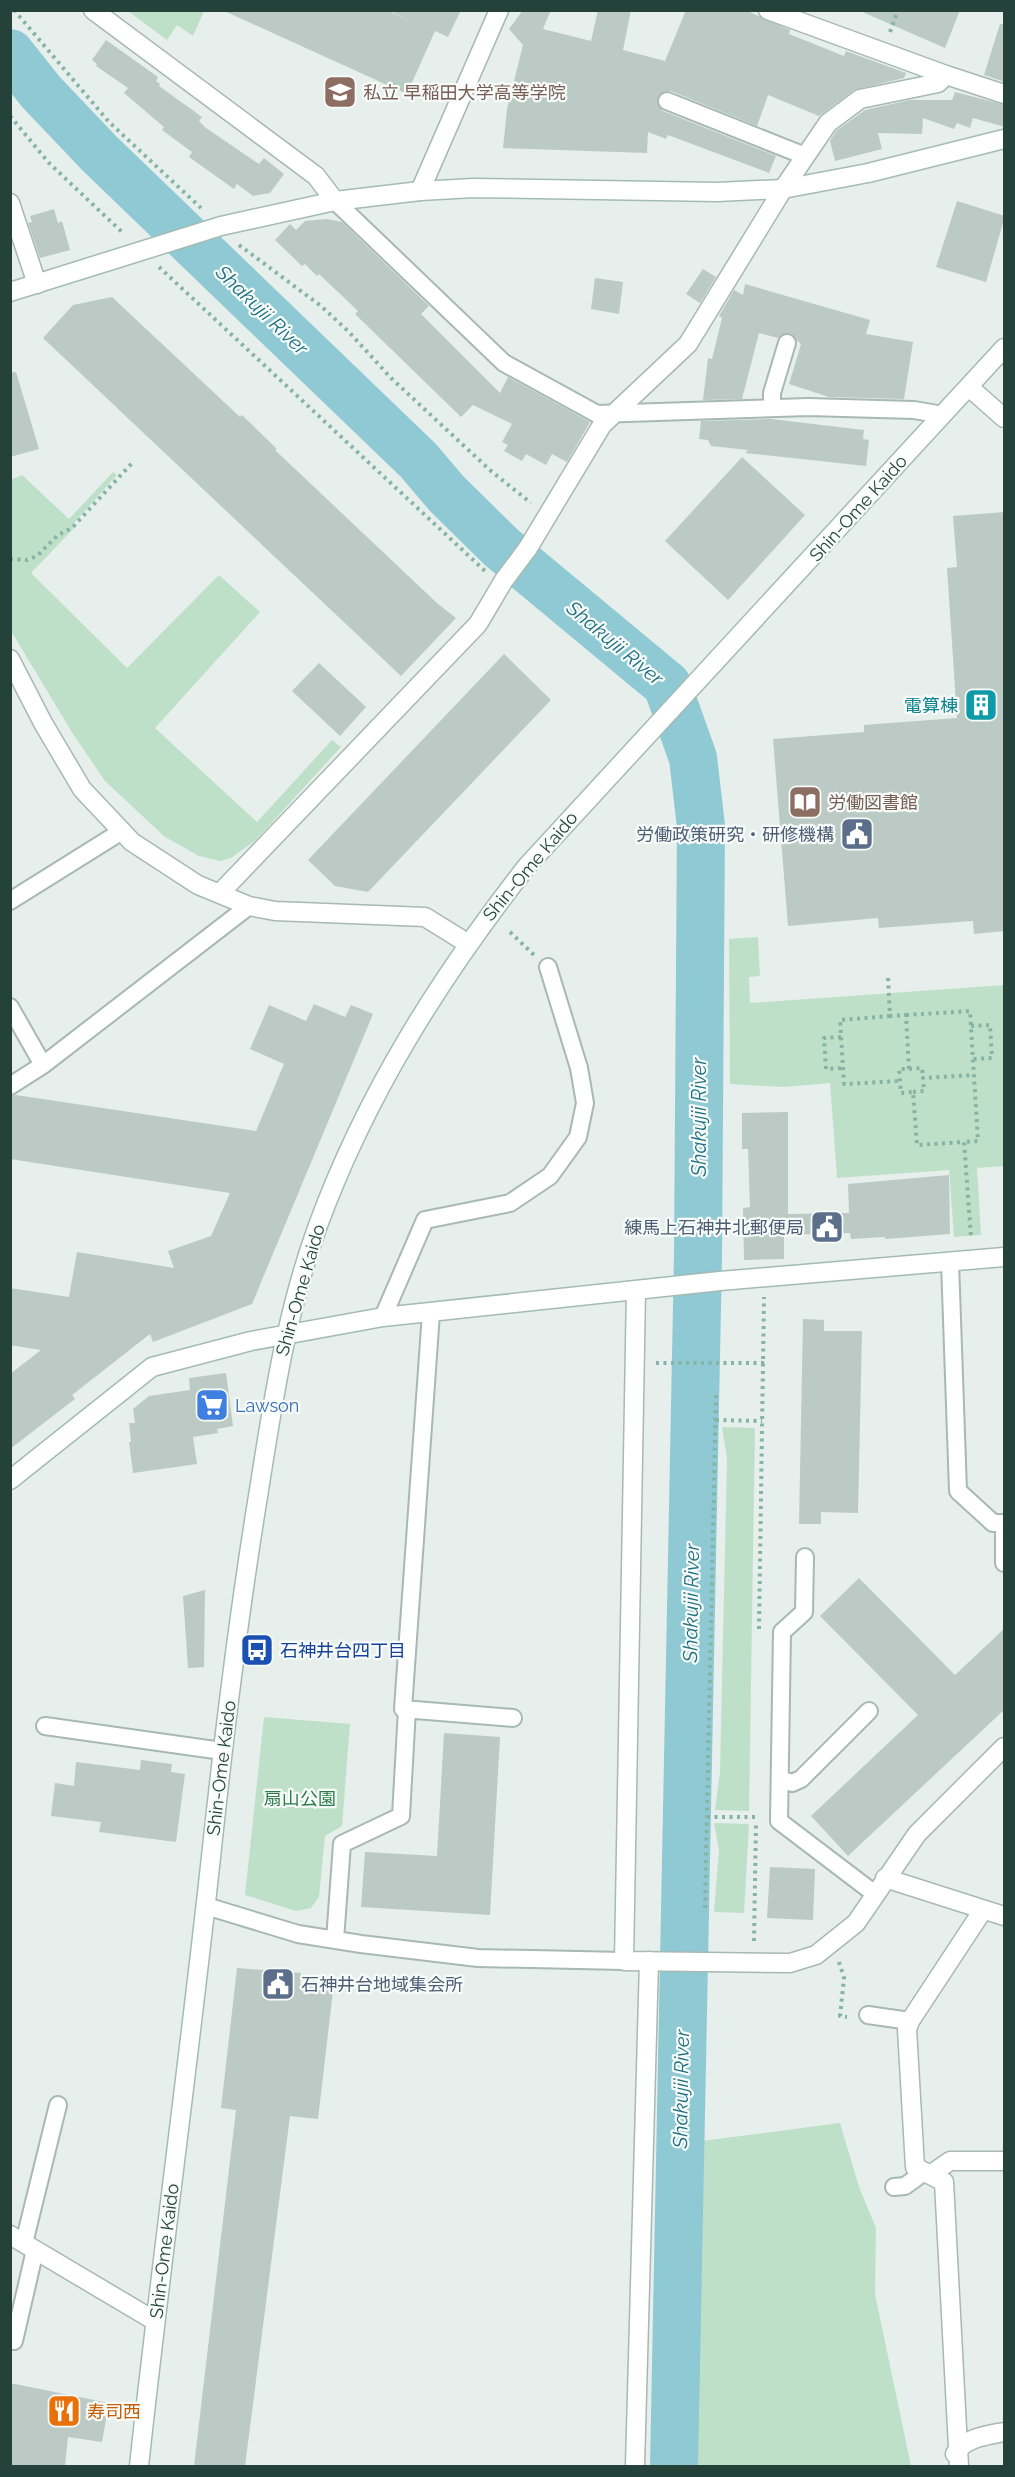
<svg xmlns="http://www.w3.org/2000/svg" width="1015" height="2477" font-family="Raleway,'Noto Sans JP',sans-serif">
	<rect width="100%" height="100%" fill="#e6efeb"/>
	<path fill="#bfe0c8" d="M128 11H204L193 36 177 25 167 40Z
		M113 472 117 475 74 523 76 526 31 573 127 668 219 575 260 612 155 728 257 822 332 740 341 747 256 840 231 858 220 861 199 856 165 837 105 781 73 734 11 631V480L22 475 69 519Z
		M758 937 760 976 749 977 750 1003 1004 985V1166L977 1168 981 1235 954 1237 949 1170 837 1178 830 1083 784 1087 730 1084 729 939Z
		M722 1427 755 1428 749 1811 715 1810 720 1772 727 1458Z
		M264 1717 350 1724 342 1826 325 1836 319 1897 311 1908 296 1911 245 1895Z
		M714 1823 749 1824 744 1913 714 1912 719 1850Z
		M840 2123 859 2187 876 2228 875 2294 911 2466H695L694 2142Z"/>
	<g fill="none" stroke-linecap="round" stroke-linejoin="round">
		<path stroke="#8ec9d4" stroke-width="48" d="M10 53 41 92 100 154 418 460 447 494 502 548 667 685 693 758 701 826 698 1255 674 2466"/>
	</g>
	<path fill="#bbcac4" d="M222 10H386L408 20 388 10H461L448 37 435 31 407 94Z
		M523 10H551L543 29 591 41 598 10H631L623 50 665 61 686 10H745L790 30 789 34 844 56 846 51 906 73 904 78 854 90 819 116 768 95 757 126 671 91H665L658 97 657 103 663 111 776 156 769 173 668 135 666 139 648 132 647 153 503 148 507 109 523 45 509 29Z
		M858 10H960L945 48Z
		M1000 24 1005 25V82L984 75Z
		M106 40 158 77 156 81 160 84 159 86 202 117 199 121 206 128 259 164 264 158 284 174 270 193 253 196 237 184 234 189 189 157 192 152 162 130 164 127 124 93 128 88 96 66 97 64 92 60Z
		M955 92 1005 105V127L973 118 970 128 957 123 954 129 923 118 922 134 878 133 882 149 835 161 830 141 836 131 865 110 910 100H952Z
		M957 201 1005 216 986 282 936 267Z
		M54 209 58 223 62 221 70 250 40 258 28 223 32 222 30 216Z
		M327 219 342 222 429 306 421 314 500 393 508 377 590 422 567 462 552 454 546 465 526 454 522 461 504 451 508 445 502 442 512 424 473 405 461 417 355 314 358 311 319 274 317 276 305 264 302 266 275 240 290 224 296 230 305 221Z
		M703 269 716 277 700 303 686 294Z
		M595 278 623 282 619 314 591 309Z
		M745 284 870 320 866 334 913 342 904 399 829 397 789 384 801 344 789 333 778 338 759 333 742 399 703 400 708 358 712 359 722 318 719 316 734 290 743 295Z
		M112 297 240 417 242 415 277 449 275 450 438 604 456 618 401 676 43 338 73 305Z
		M16 372 39 449 10 457V373Z
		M771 419 864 430 863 439 869 440 866 466 745 453 748 450 711 446 708 440 699 439 701 421Z
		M742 457 805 515 728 600 665 541Z
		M1005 512V931L974 934 973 921 879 928 878 918 788 926 773 739 864 732V725L957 718 947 568 957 567 953 516Z
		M504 654 551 700 368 892 335 886 308 860Z
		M319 663 366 707 340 736 292 691Z
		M314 1004 345 1017 351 1005 373 1014 252 1304 153 1342 150 1334 72 1395 75 1399 10 1449V1374L41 1350 10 1345V1288L69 1297 77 1252 174 1268 168 1251 211 1236 230 1193 10 1159V1096L16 1095 256 1131 284 1064 250 1049 269 1005 306 1021Z
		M788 1112V1214L849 1213 848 1184 949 1175 950 1234 885 1239V1237L851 1239 850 1233 784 1235V1259L744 1260 743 1208 750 1207 748 1149H742V1113Z
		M803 1319 824 1320V1331H862L858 1513 821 1512V1524H799Z
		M226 1373 233 1426 217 1429 218 1433 193 1437 197 1464 133 1473 129 1442H131L129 1423H135L133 1409 149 1396 190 1390 189 1378Z
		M859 1578 955 1675 1005 1628V1709L848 1856 811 1816 918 1715 820 1616Z
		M205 1590 204 1667 188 1668 183 1596Z
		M444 1733 500 1737 490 1915 361 1907 365 1852 437 1856Z
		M141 1760 172 1764 171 1772 185 1774 176 1842 99 1832 101 1822 51 1816 55 1783 74 1786 76 1762 140 1770Z
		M770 1867 815 1869 813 1920 767 1918Z
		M237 1968 301 1973 300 1984 323 1986V1989L333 1991 318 2119 290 2116 245 2466H194L236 2110 221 2108Z
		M10 2383 109 2403 102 2442 68 2437 65 2466H10Z"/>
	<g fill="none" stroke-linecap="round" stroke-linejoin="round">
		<g stroke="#a8b8b2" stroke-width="20">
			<path id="lane" d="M667 101 805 156
				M335 201 504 363 597 414 808 407 914 410 943 415
				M772 408V393L787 343
				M10 901 122 831
				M10 1007 43 1065
				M10 1086 43 1065 249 906
				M950 1262 958 1491 993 1523H1004
				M431 1313 403 1709 513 1718
				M383 1317 425 1220 510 1203 550 1176 578 1137 585 1103 579 1068 548 967
				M1004 1523V1563
				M805 1557 804 1612 782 1632 779 1821 875 1894
				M45 1726 222 1751
				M780 1779 792 1783 801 1779 869 1711
				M206 1906 298 1934 361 1944 478 1958 624 1961
				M335 1940 342 1844 401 1816 407 1709
				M868 2015 910 2021
				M894 2187 905 2186 924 2172
				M24 2243 58 2105
				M14 2341 35 2250"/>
		</g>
		<g stroke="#a8b8b2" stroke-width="21">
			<path id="street" d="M93 10 316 176 335 201
				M768 10 946 75
				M420 191 499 10
				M10 203 37 284
				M969 387 1004 418
				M10 659 43 723 82 789 132 842 198 885 249 906 275 911 425 917 467 943
				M220 893 478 624 504 580 528 548 602 425 688 344 783 189 828 123 860 99 938 83 946 75 1004 94
				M636 1290 624 1961 790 1963 816 1955 856 1923 917 1834 1004 1747
				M885 1878 1004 1916
				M930 2175 950 2161H1004
				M10 2235 155 2321
				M955 2454C964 2438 987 2435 1004 2432
				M635 2466 649 1961
				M959 2466 944 2182 915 2167 907 2029 910 2021 983 1910"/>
		</g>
		<g stroke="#a4bbb3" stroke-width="21">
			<path id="secondary" d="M10 292 221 226 335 201 420 191 473 188 717 192 783 189 868 173 1004 139
				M10 1480 152 1367 251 1341 383 1317 720 1281 1004 1257
				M139 2466C161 2263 189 2060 211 1857 224 1734 239 1612 259 1490 273 1401 286 1314 317 1228 366 1094 439 979 527 866L1004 348"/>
		</g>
		<path stroke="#86b3a5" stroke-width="4" stroke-dasharray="3 4.5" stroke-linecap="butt" d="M14 10 109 122 201 208
			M890 32 898 10
			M10 116 49 163 123 233
			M239 245 321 306 349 332 391 378 491 471 531 503
			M159 267 485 571
			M10 559 27 560 37 556 58 535 72 528 132 463
			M510 932 534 955
			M888 978 890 1016 906 1015 909 1069H899L901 1093 913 1092 917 1145 964 1142 971 1238
			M906 1015 970 1011 978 1141 964 1142
			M890 1016 840 1020 844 1084 900 1081
			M971 1026 990 1025 992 1058 973 1059
			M841 1037 824 1038 826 1069 843 1068
			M909 1069 922 1068 923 1078
			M913 1092 924 1091 923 1078 974 1075
			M656 1363H764
			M716 1420 762 1421
			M759 1629 764 1297
			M707 1817H756
			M705 1908 716 1391
			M754 1941 756 1822
			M839 1962 844 1978 840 2016 847 2017"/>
		<use href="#lane" stroke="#fff" stroke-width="16"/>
		<use href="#street" stroke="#fff" stroke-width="18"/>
		<use href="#secondary" stroke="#fff" stroke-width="18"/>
	</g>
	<defs>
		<g id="school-square" transform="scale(1.725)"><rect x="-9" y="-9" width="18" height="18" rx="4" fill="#8d6e63" stroke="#f7fbf9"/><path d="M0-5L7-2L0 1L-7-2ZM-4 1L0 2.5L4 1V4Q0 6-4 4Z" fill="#fff"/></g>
		<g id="building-square" transform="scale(1.725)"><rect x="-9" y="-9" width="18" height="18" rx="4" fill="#0f9aa8" stroke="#f7fbf9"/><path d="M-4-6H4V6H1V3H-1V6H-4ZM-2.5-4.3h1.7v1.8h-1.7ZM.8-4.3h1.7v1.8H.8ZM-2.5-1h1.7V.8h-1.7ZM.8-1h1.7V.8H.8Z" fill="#fff"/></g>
		<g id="library-square" transform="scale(1.725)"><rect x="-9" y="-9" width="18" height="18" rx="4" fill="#8d6e63" stroke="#f7fbf9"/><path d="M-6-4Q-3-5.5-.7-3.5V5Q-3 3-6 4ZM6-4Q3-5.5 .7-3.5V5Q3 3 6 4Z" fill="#fff"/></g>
		<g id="civic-square" transform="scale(1.725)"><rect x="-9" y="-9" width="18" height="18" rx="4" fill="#5c6f8a" stroke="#f7fbf9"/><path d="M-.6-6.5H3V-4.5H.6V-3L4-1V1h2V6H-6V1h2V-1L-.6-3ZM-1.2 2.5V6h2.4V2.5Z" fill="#fff"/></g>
		<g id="supermarket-square" transform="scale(1.725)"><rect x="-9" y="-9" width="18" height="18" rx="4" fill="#3f7fe0" stroke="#f7fbf9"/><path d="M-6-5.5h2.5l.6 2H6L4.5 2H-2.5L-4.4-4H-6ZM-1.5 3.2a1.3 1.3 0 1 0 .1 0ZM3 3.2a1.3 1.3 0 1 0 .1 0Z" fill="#fff"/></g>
		<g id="bus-square" transform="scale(1.725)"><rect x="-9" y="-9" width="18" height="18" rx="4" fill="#1a4fb4" stroke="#f7fbf9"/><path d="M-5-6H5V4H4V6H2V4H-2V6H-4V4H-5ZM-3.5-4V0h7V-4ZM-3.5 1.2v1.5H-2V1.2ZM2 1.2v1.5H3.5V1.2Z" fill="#fff"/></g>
		<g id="restaurant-square" transform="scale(1.725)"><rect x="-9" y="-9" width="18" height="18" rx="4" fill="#e8710a" stroke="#f7fbf9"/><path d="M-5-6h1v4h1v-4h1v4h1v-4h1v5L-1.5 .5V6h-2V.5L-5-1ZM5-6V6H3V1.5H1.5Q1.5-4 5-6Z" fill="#fff"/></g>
	</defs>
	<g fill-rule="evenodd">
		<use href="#school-square" x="340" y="92"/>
		<use href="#building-square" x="981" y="705"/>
		<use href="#library-square" x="805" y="802"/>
		<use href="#civic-square" x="857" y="834"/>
		<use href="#civic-square" x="827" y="1227"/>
		<use href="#supermarket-square" x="212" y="1405"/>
		<use href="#bus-square" x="257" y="1650"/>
		<use href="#civic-square" x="278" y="1984"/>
		<use href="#restaurant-square" x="64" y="2411"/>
	</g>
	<g text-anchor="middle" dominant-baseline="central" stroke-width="4.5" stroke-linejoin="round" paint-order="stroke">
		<g font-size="18" fill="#785e54" stroke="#f7fbf9" text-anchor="start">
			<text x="363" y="92">私立 早稲田大学高等学院</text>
			<text x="828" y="802">労働図書館</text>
		</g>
		<g font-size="18" fill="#24423a" stroke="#f7fbf9">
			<text transform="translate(858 508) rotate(-48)">Shin-Ome Kaido</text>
			<text transform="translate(530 866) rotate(-50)">Shin-Ome Kaido</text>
			<text transform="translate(300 1290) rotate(-74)">Shin-Ome Kaido</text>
			<text transform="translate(221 1768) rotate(-83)">Shin-Ome Kaido</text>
			<text transform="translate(164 2251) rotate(-83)">Shin-Ome Kaido</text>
		</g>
		<g font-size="18" fill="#0d838f" stroke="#f7fbf9" text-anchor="end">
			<text x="958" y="705">電算棟</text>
		</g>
		<g font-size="18" fill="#4e5e75" stroke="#f7fbf9" text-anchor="end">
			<text x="834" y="834">労働政策研究・研修機構</text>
			<text x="804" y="1227">練馬上石神井北郵便局</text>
			<text x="301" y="1984" text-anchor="start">石神井台地域集会所</text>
		</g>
		<g font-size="18" fill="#366cbe" stroke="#f7fbf9" text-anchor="start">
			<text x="235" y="1405">Lawson</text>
		</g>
		<g font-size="18" fill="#164399" stroke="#f7fbf9" text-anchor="start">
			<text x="280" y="1650">石神井台四丁目</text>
		</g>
		<g font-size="18" fill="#2d7a4b" stroke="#f7fbf9">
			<text x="300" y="1798">扇山公園</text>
		</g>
		<g font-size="18" fill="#c56008" stroke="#f7fbf9" text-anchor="start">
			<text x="87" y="2411">寿司西</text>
		</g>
		<g font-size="20" font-style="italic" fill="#1c6f80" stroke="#f7fbf9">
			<text transform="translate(262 310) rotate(44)">Shakujii River</text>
			<text transform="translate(615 643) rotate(40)">Shakujii River</text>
			<text transform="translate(699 1117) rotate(-90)">Shakujii River</text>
			<text transform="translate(691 1603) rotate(-89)">Shakujii River</text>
			<text transform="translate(681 2089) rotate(-89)">Shakujii River</text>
		</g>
	</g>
	<rect width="1015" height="2477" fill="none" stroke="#24423a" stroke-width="24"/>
</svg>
